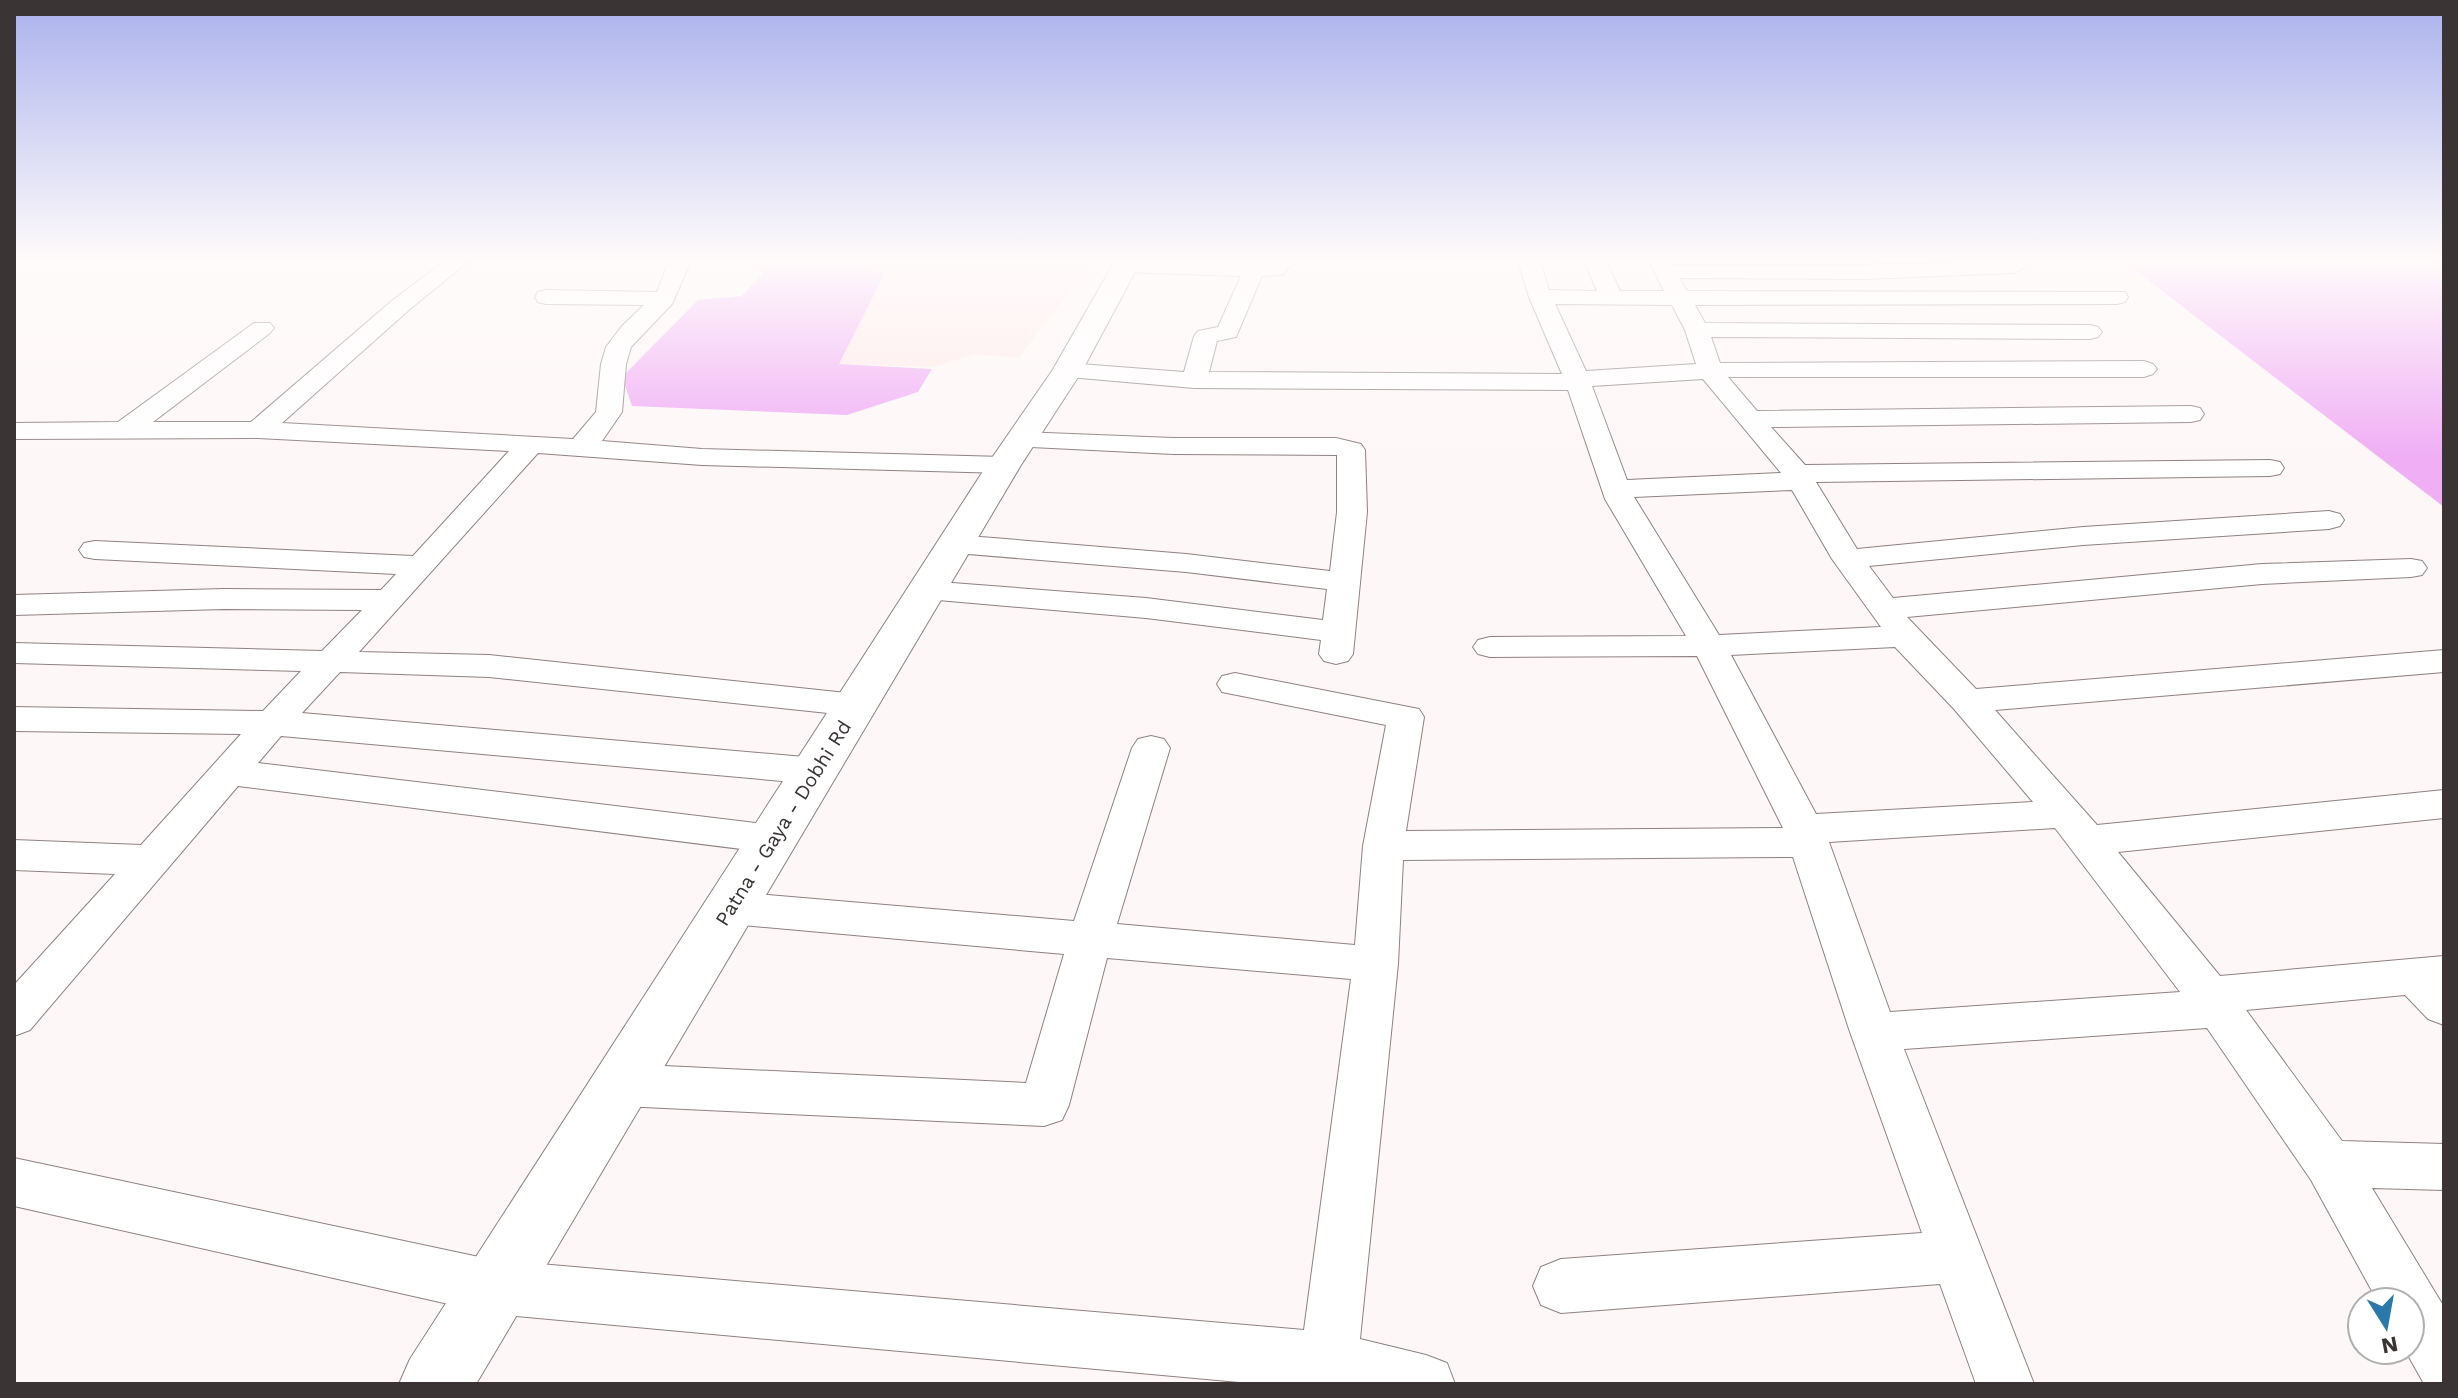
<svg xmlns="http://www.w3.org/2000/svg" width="2458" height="1398" font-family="'Work Sans',sans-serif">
	<rect width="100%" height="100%" fill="#fef7f7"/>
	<path fill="#feeae9" d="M845 261H1093L1019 358 975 354 933 367 839 364 885 273Z"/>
	<path fill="#f0aef5" d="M749 261H845L885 273 839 364 932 369 918 392 847 415 632 406 622 377 698 300 742 296 763 273Z
		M2123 261H2444V507Z"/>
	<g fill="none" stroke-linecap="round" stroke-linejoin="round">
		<g stroke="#8f8181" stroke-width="2">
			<path id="minor" d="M445 261H469L410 309 282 423 573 439 596 412 601 364 606 347 622 326 644 305 546 304 538 302 535 297 538 292 546 290 657 292 669 261H691L672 304 631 347 626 364 622 412 602 441 702 449 1004 457 1014 459 1018 465 1014 471 1004 473 702 465 538 453 359 652 489 655 856 694 869 697 874 705 869 713 856 716 489 677 340 672 302 713 816 758 830 762 835 771 830 780 816 784 281 736 258 763 773 825 787 829 793 839 787 849 773 853 238 786 30 1030 14 1036V985L115 874 14 870V840L141 845 241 734 14 731V707L263 711 301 671 14 663V643L322 651 362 610 224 609 14 615V595L224 589 381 590 396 574 95 559 84 557 79 550 84 543 95 541 413 556 509 451 258 438 14 439V423L118 422 254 323H270L274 328 270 333 153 422H251L394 299Z
				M1117 261H1296L1282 275 1262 276 1236 337 1217 341 1209 372 1562 374 1529 297 1518 261H1540L1549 290 1597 291 1584 261H1606L1620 291H1664L1649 261H1670L1672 265H1864L2018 261 2025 267 2014 273 1864 279 1679 278 1687 291 2125 292 2128 297 2125 302 2117 304 1695 305 1705 323 2090 325 2098 327 2102 332 2098 337 2090 339 1711 337 1720 363 2144 361 2153 364 2157 369 2153 374 2144 377H1728L1757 411 2191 406 2200 408 2204 414 2200 420 2191 422 1771 427 1805 465 2270 460 2280 462 2284 468 2280 474 2270 476 1816 482 1857 549 2083 527 2329 511 2340 514 2344 520 2340 526 2329 529 2083 545 1869 566 1893 598 2262 564 2411 559 2422 561 2427 568 2422 575 2411 577 2262 584 1907 617 1976 689 2444 650V672L1995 710 2097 825 2444 790V818L2118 852 2220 976 2444 956V1025L2428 1019 2405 995 2246 1010 2342 1141 2444 1144V1190L2372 1188 2444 1307V1384L2423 1382 2405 1350H2410V1302H2378L2311 1180 2207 1028 1904 1049 2034 1384H1976L1940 1284 1561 1313 1541 1305 1533 1286 1541 1267 1561 1259 1922 1233 1850 1032 1793 857 1403 860 1398 964 1360 1339 1426 1355 1447 1363 1455 1384H1261L493 1314 14 1206V1158L493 1260 1304 1330 1351 979 1107 958 1069 1105 1062 1120 1044 1126 622 1106 605 1100 598 1085 605 1070 622 1064 1026 1083 1064 954 731 924 716 919 710 908 716 897 731 892 1074 921 1132 748 1138 739 1151 736 1164 739 1170 748 1117 924 1355 945 1363 846 1386 725 1222 692 1217 684 1222 676 1235 673 1419 709 1424 717 1406 831 1783 828 1697 656 1490 657 1478 654 1473 647 1478 640 1490 637 1686 636 1605 499 1568 390 1194 388 1058 376 1054 371 1058 366 1067 363 1184 372 1194 336 1198 331 1218 327 1241 276 1125 272 1117 271 1114 266ZM1555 304 1672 305 1685 330 1696 364 1586 371ZM1703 379 1781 473 1627 480 1592 386ZM1792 490 1832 559 1881 627 1719 635 1634 497ZM1895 647 1954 709 2033 802 1816 814 1731 655ZM2055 828 2180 992 1890 1012 1829 842Z
				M1021 432 1173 438H1336L1361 444 1365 450 1367 512 1353 654 1348 661 1336 664 1324 661 1319 654 1321 640 1146 618 915 598 910 591 915 584 926 581 1146 598 1323 620 1327 589 1186 572 956 553 945 551 941 544 945 537 956 535 1186 554 1330 571 1337 512V455L1173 454 1011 446 1007 440 1011 434Z"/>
		</g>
		<g stroke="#8f8181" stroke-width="2">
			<path id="major" d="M1115 261H1141L1082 371 1021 465 476 1384H399L410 1359 987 465 1052 371Z"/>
		</g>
		<use href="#minor" fill="#fff" fill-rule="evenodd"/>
		<use href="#major" fill="#fff" fill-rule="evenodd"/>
	</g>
	<linearGradient id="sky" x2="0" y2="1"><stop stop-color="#abb2ed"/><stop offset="0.57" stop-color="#fffbfb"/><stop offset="1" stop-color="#fffbfb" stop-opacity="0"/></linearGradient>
	<rect width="2458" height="457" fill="url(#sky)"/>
	<g text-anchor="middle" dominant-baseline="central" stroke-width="6" stroke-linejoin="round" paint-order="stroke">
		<g font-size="20" fill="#3a3434" stroke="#fff">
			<text transform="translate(783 823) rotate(-58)">Patna - Gaya - Dobhi Rd</text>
		</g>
	</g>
	<rect width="2458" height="1398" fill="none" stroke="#3a3434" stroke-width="32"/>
	<g transform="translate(2386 1326) rotate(169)"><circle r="38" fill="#ffffff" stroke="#b0aeae" stroke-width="2"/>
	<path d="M0-6L14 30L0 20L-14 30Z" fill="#2b78ab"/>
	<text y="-12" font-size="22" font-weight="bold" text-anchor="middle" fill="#3a3434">N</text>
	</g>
</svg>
